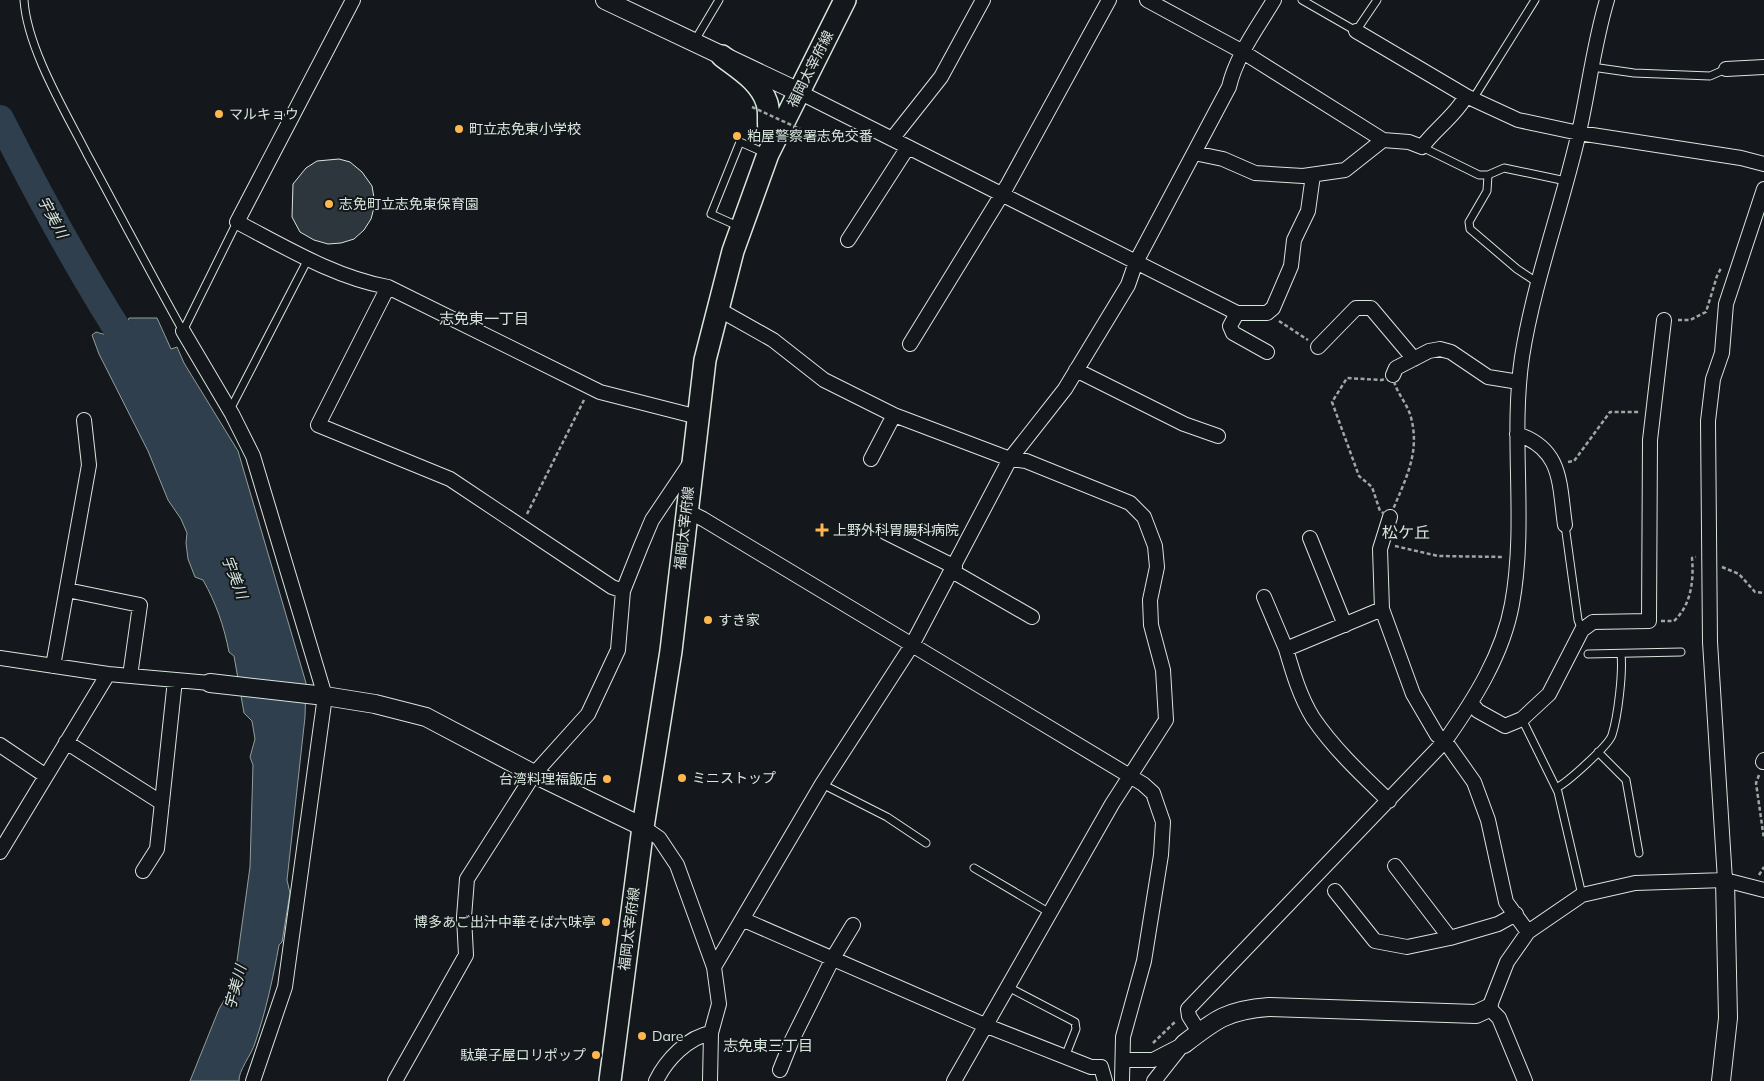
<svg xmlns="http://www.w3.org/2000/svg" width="1764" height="1081" font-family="Mulish,'Noto Sans JP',sans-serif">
	<rect width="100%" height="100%" fill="#14181c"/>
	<path fill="#2f3f4d" stroke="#939e99" d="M129 318H157L171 349 177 347 184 363 238 451 306 683 305 717 287 880 290 893 282 942 279 945C273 978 266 1011 255 1043 252 1054 238 1071 239 1081H190L219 1009 230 990 236 968 250 867 253 765 250 757 255 739 252 721 244 713 234 656 229 652C224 626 216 603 203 580L195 577 188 559 186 543 187 533 181 519 168 500 148 451 99 354 92 335 96 332C115 338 121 335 129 318Z"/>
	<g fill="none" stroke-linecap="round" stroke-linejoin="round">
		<path stroke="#2f3f4d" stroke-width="28" d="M0 119C42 202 87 284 139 363"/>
	</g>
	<path fill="#2c363c" stroke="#d8e6dc" d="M339 159 350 162 362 172 372 186 375 204 371 219 364 230 354 239 341 243 328 244 314 240 300 232 292 217 293 184 306 168 317 161Z"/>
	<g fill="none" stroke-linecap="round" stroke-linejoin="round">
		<g stroke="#d8e6dc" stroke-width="9">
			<path id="service" d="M24 0C27 48 65 111 87 154 119 213 150 272 183 331
				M1302 0 1356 31 1377 0
				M694 42 719 0
				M1592 67 1634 73 1710 76 1726 69
				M1473 99 1535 0
				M1422 147 1479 175H1488L1487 191 1469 222 1470 229 1517 269 1538 283
				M1488 175 1504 168 1566 181
				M740 227 711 214 740 142 765 153
				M183 331 237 222
				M228 407 233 404 308 259
				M1565 525 1578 620 1582 630
				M1588 654 1681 652
				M1522 719 1558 792 1582 895
				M1598 752 1626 780 1639 853
				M822 784 887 817 926 843
				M1556 788C1567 783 1609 745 1612 735 1618 716 1623 673 1621 654
				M974 868 1050 913
				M1008 987 1075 1022 1076 1029 1065 1057"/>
		</g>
		<g stroke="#d8e6dc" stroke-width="16">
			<path id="minor" d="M353 0 237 222C285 247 334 277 388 287L600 392 698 417
				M1147 0 1243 52 1383 140
				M1356 31 1466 96 1518 120 1579 133 1741 158 1764 164
				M1726 69 1764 67
				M799 92 1237 313H1267L1273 308 1291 266 1294 240 1308 211 1313 175
				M892 139 941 77 983 0
				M1194 153 1223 159 1255 173 1303 176 1345 170 1383 140 1409 142 1422 147C1435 129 1456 115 1466 96
				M848 240 908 147
				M388 287 318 425 450 479 612 587 623 591
				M718 309 773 340 824 380 894 415 1010 459 1026 461 1130 503 1144 517 1155 546 1157 567 1150 600 1151 625 1163 670 1166 720 1112 804 954 1081
				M1237 313 1230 326 1233 333 1267 352
				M183 331 232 414 253 456 325 696 285 987 253 1081
				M910 344 1007 186 1109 0
				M1318 347 1356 308H1371L1414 359
				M1076 370 1184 424 1218 436
				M1393 375 1396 368 1429 351 1440 349 1451 352 1488 377 1519 382
				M1517 434C1563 449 1559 484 1565 525
				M871 459 894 415
				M687 511 703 519 1143 784 1153 793 1163 822 1161 855 1144 961 1123 1037 1122 1081
				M1390 517 1380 549 1382 609 1413 694 1437 735 1445 741 1474 782 1488 820 1506 902 1528 932
				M885 532 955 567
				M1310 538 1345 625
				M952 571 1032 617
				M67 590 140 605 130 676
				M1264 597 1286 649
				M1382 609 1286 649C1293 673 1300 697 1313 718 1334 749 1362 775 1389 801
				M0 658 108 674 210 683
				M53 666 89 465 84 420
				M1472 704 1478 711 1505 726 1522 719 1549 694 1582 630 1593 622 1649 621 1650 440 1664 320
				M66 742 162 803
				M0 745 46 776
				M1763 762 1764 760
				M643 827 659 838 677 865 714 967 719 1004 711 1033 710 1081
				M0 852 108 674
				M1395 866 1450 938
				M143 871 157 849 175 680
				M1725 880 1710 642 1708 421 1713 379 1722 353 1726 304 1764 189
				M1335 891 1375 941 1407 947 1450 938 1498 924 1516 914
				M744 920 987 1026 1091 1067H1101L1105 1081
				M714 967 822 784 912 645 1010 459 1065 389 1128 285 1136 262 1229 87C1236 56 1258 27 1274 0
				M1199 1032 1189 1016 1188 1009 1445 741C1474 700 1503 654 1512 604 1527 522 1510 439 1522 357 1534 281 1562 207 1579 132 1589 88 1594 43 1607 0
				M1123 1060H1153L1184 1044
				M780 1070 792 1040 833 958 853 925
				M395 1081 466 955 464 917 467 879 534 774 588 714 618 650 623 591 641 546 652 520 691 462
				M656 1081C666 1060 688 1037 711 1033
				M1154 1081 1180 1048
				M1525 1081 1499 1018 1489 1008 1507 962 1528 932 1582 895 1635 883 1725 880 1764 890"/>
		</g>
		<g stroke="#d8e6dc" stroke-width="20">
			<path id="tertiary" d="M605 0 799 92
				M210 683 325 696 375 704 426 717 534 774 643 827
				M1184 1044C1216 1019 1228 1010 1269 1007L1476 1014 1489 1008
				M1721 1081 1728 1018 1725 880"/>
		</g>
		<g stroke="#d8e6dc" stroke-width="24">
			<path id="primary" d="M722 56C739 69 760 81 767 103 771 116 765 130 773 142
				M610 1081 643 827 671 651 705 360 733 251 768 154 845 0"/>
		</g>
		<path stroke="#9da8a2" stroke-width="2.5" stroke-dasharray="4 2.5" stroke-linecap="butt" d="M1678 320H1690L1706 312 1717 276 1721 268
			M1279 321 1308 340
			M1393 375C1394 390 1405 400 1410 414 1422 453 1404 481 1390 517L1380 511 1372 487 1359 476 1332 402 1347 378 1382 380Z
			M1568 462 1574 461 1610 412H1640
			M527 514 584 400
			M1395 546 1438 556 1504 557
			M1722 567 1739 574 1755 592 1764 593
			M1661 621H1674C1691 605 1694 581 1692 558L1696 557
			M1759 775 1756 783 1764 839
			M1759 875 1764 867
			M1153 1043 1176 1021"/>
		<use href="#service" stroke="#14181c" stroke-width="7"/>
		<use href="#minor" stroke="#14181c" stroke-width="14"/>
		<use href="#tertiary" stroke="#14181c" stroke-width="18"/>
		<use href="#primary" stroke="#14181c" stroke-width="21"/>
		<path stroke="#9da8a2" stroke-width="2.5" stroke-dasharray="4 2.5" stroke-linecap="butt" d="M752 107 800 129"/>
	</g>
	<g fill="#ffb74d" stroke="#14181c" stroke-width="2">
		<circle cx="219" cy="114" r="5"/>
		<circle cx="459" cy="129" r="5"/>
		<circle cx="737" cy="136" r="5"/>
		<circle cx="329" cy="204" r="5"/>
		<path d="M819.5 522.5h5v5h5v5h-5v5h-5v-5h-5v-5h5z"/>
		<circle cx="708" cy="620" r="5"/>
		<circle cx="682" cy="778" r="5"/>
		<circle cx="607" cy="779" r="5"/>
		<circle cx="606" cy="922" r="5"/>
		<circle cx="642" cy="1036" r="5"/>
		<circle cx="596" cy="1055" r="5"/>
	</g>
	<g text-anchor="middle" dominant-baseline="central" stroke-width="4" stroke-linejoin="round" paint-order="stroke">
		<g font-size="14" fill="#d8e6dc" stroke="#14181c">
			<text transform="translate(810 69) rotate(-63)">福岡太宰府線</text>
			<text transform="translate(684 528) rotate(-84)">福岡太宰府線</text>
			<text transform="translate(629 929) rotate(-83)">福岡太宰府線</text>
		</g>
		<g font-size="14" fill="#d8e6dc" stroke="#14181c" text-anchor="start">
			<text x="229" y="114">マルキョウ</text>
			<text x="469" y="129">町立志免東小学校</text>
			<text x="747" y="136">粕屋警察署志免交番</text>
			<text x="339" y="204">志免町立志免東保育園</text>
			<text x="833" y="530">上野外科胃腸科病院</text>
			<text x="718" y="620">すき家</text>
			<text x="692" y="778">ミニストップ</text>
			<text x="597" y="779" text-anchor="end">台湾料理福飯店</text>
			<text x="596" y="922" text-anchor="end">博多あご出汁中華そば六味亭</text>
			<text x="652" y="1036">Dare</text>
			<text x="586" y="1055" text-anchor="end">駄菓子屋ロリポップ</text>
		</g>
		<g font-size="15" font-style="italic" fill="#d8e6dc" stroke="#14181c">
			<text transform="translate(53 217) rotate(62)">宇美川</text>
			<text transform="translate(235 577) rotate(69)">宇美川</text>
			<text transform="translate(235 987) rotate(-75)">宇美川</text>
		</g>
		<g font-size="15" fill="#d8e6dc" stroke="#14181c">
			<text x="484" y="318">志免東一丁目</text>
			<text x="768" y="1045">志免東三丁目</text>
		</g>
		<g font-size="16" fill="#d8e6dc" stroke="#14181c">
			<text x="1406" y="532">松ケ丘</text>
		</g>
	</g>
</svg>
